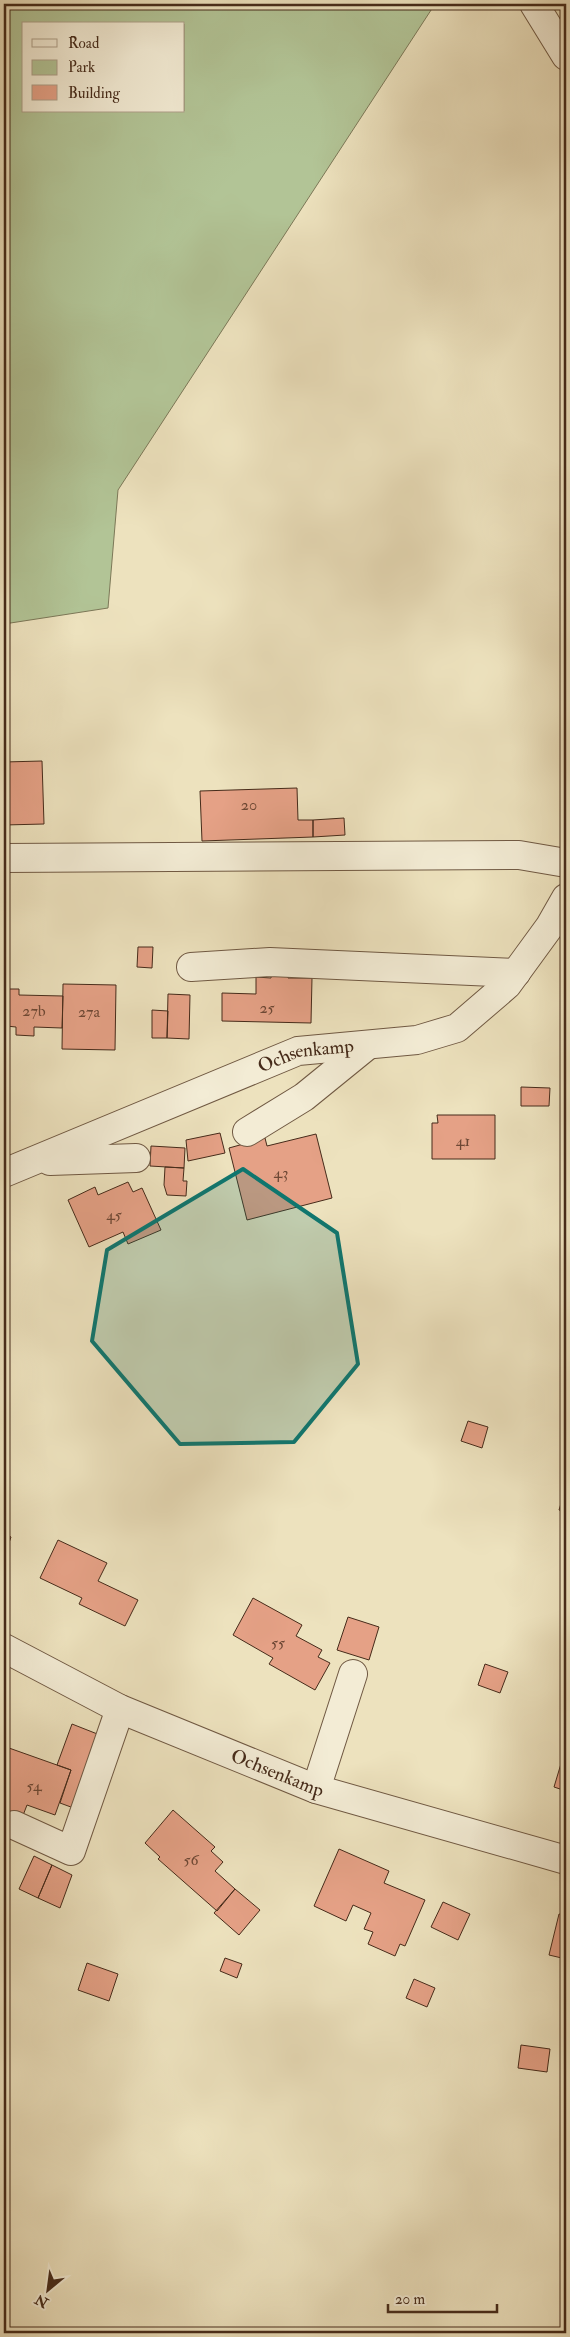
<svg xmlns="http://www.w3.org/2000/svg" width="570" height="2337" font-family="'IM FELL Double Pica',serif">
	<rect width="100%" height="100%" fill="#ede2be"/>
	<filter id="stains"><feTurbulence type="fractalNoise" baseFrequency=".004" numOctaves="4"/><feColorMatrix values="0 0 0 0 .2 0 0 0 0 .09 0 0 0 0 .02 0 0 0 .5 -.17"/></filter>
	<radialGradient id="worn" r=".72"><stop offset=".6" stop-color="#630" stop-opacity="0"/><stop offset="1" stop-color="#630" stop-opacity=".3"/></radialGradient>
	<path fill="#b2c496" stroke="#7c7858" fill-rule="evenodd" d="M4 4H435L118 490 108 608 4 624ZM24 24H184V111H24Z"/>
	<path fill="#e5a186" stroke="#462b1a" d="M42 761 44 824 4 825V762Z
		M297 788 298 820H313V837L202 841 200 791Z
		M344 818 345 835 313 837V820Z
		M138 947H153L152 968 137 967Z
		M272 967 288 968V978H312L311 1023 222 1021V993L256 994V977L271 978Z
		M63 984 116 985 115 1050 62 1049Z
		M6 989H19V995L63 996 62 1028 34 1027V1036L16 1035V1027L6 1026Z
		M168 994 190 995 189 1039 167 1038Z
		M152 1010 168 1011 167 1038H152Z
		M521 1087 550 1088 549 1106H521Z
		M437 1115H495V1159H432V1123H438Z
		M220 1133 225 1153 188 1161 186 1140Z
		M316 1134 332 1198 247 1220 229 1148 265 1138 267 1146Z
		M151 1146 185 1148 184 1168 150 1166Z
		M165 1167 184 1168 183 1181H187L186 1196 167 1195 164 1185Z
		M128 1182 133 1192 142 1188 161 1230 128 1244 123 1232 89 1247 68 1200 95 1187 98 1195Z
		M468 1421 488 1427 482 1448 461 1441Z
		M566 1487V1512L559 1510Z
		M4 1533 11 1537 4 1558Z
		M58 1540 107 1563 98 1581 138 1600 125 1626 79 1604 82 1598 40 1578Z
		M253 1598 302 1625 296 1636 322 1650 318 1657 330 1663 315 1690 269 1664 273 1658 233 1635Z
		M348 1617 379 1627 369 1660 337 1650Z
		M485 1664 508 1672 500 1693 478 1685Z
		M72 1724 105 1737 79 1810 60 1803 71 1770 57 1765Z
		M566 1747V1791L554 1787Z
		M9 1748 71 1770 55 1815 27 1805 22 1818 4 1812V1749Z
		M173 1810 215 1847 211 1851 223 1862 215 1871 235 1889 217 1911 158 1859 160 1857 145 1843Z
		M339 1849 389 1871 384 1883 425 1900 405 1946 400 1944 395 1956 368 1944 373 1932 364 1929 371 1913 353 1905 346 1921 314 1906Z
		M34 1856 52 1865 38 1898 19 1889Z
		M52 1865 72 1875 60 1908 38 1898Z
		M235 1889 260 1910 239 1935 214 1913Z
		M443 1902 470 1914 458 1940 431 1927Z
		M559 1914 566 1915V1959L549 1955Z
		M225 1958 242 1964 237 1978 220 1971Z
		M87 1963 118 1974 109 2001 78 1990Z
		M414 1979 435 1988 427 2007 406 1998Z
		M521 2045 550 2049 547 2072 518 2068Z"/>
	<g fill="none" stroke-linecap="round" stroke-linejoin="round">
		<g stroke="#705943" stroke-width="30">
			<g id="minor">
				<path d="M534 4 566 56"/>
				<path d="M4 858 519 855 566 863"/>
				<path d="M191 967 270 962 516 973"/>
				<path d="M247 1132 304 1097 368 1045"/>
				<path d="M50 1161 136 1158"/>
				<path id="s1" d="M4 1173 298 1051 417 1040 457 1028 507 985 550 926 566 898"/>
				<path id="s2" d="M4 1648 120 1709 316 1789 566 1860"/>
				<path d="M316 1789 353 1674"/>
				<path d="M14 1825 71 1851 120 1709"/>
			</g>
		</g>
		<use href="#minor" stroke="#f3ecd5" stroke-width="28"/>
	</g>
	<path fill="#0f766e" fill-opacity="0.2" stroke="#0f766e" stroke-width="4" stroke-linejoin="round" d="M243 1169 337 1233 358 1364 294 1442 180 1444 92 1341 107 1250Z"/>
	<g text-anchor="middle" dominant-baseline="central" stroke-width="4" stroke-linejoin="round" paint-order="stroke">
		<g font-size="16" fill="#6e4835">
			<text x="249" y="805">20</text>
			<text x="267" y="1008">25</text>
			<text x="34" y="1011">27b</text>
			<text x="89" y="1012">27a</text>
			<text x="463" y="1141">41</text>
			<text x="281" y="1173">43</text>
			<text x="114" y="1215">45</text>
			<text x="278" y="1643">55</text>
			<text x="34" y="1786">54</text>
			<text x="191" y="1860">56</text>
		</g>
		<g font-size="19" fill="#462b1a" stroke="#f3ecd5">
			<text stroke="none"><textPath href="#s1" startOffset="325">Ochsenkamp</textPath></text>
			<text stroke="none"><textPath href="#s2" startOffset="301">Ochsenkamp</textPath></text>
		</g>
	</g>
	<rect width="570" height="2337" fill="none" stroke="#ede2be" stroke-width="20"/>
	<rect x="5" y="5" width="560" height="2327" fill="none" stroke="#462b1a" stroke-width="2.5"/>
	<rect x="10" y="10" width="550" height="2317" fill="none" stroke="#462b1a"/>
	<rect x="22" y="22" width="162" height="90" fill="#f3ecd5" stroke="#ae9f8a"/>
	<rect x="32" y="39" width="25" height="8" fill="#f3ecd5" stroke="#ae9f8a"/>
	<text x="68" y="48" font-size="15" fill="#462b1a">Road</text>
	<rect x="32" y="60" width="25" height="15" fill="#b2c496" stroke="#ae9f8a"/>
	<text x="68" y="72" font-size="15" fill="#462b1a">Park</text>
	<rect x="32" y="85" width="25" height="15" fill="#e5a186" stroke="#ae9f8a"/>
	<text x="68" y="98" font-size="15" fill="#462b1a">Building</text>
	<g transform="translate(48 2290) rotate(209)" stroke="#f3ecd5" stroke-width="4" paint-order="stroke">
	<path d="M0-4L9 19L0 12L-9 19Z" fill="#462b1a"/>
	<text y="-8" font-size="14" font-weight="bold" text-anchor="middle" fill="#462b1a">N</text>
	</g>
	<path d="M388 2304v8h109v-8" fill="none" stroke="#462b1a" stroke-width="2.5"/>
	<text x="395" y="2304" font-size="15" fill="#462b1a" stroke="#f3ecd5" stroke-width="4" paint-order="stroke">20 m</text>
	<rect width="100%" height="100%" filter="url(#stains)"/>
	<rect width="100%" height="100%" fill="url(#worn)"/>
</svg>
